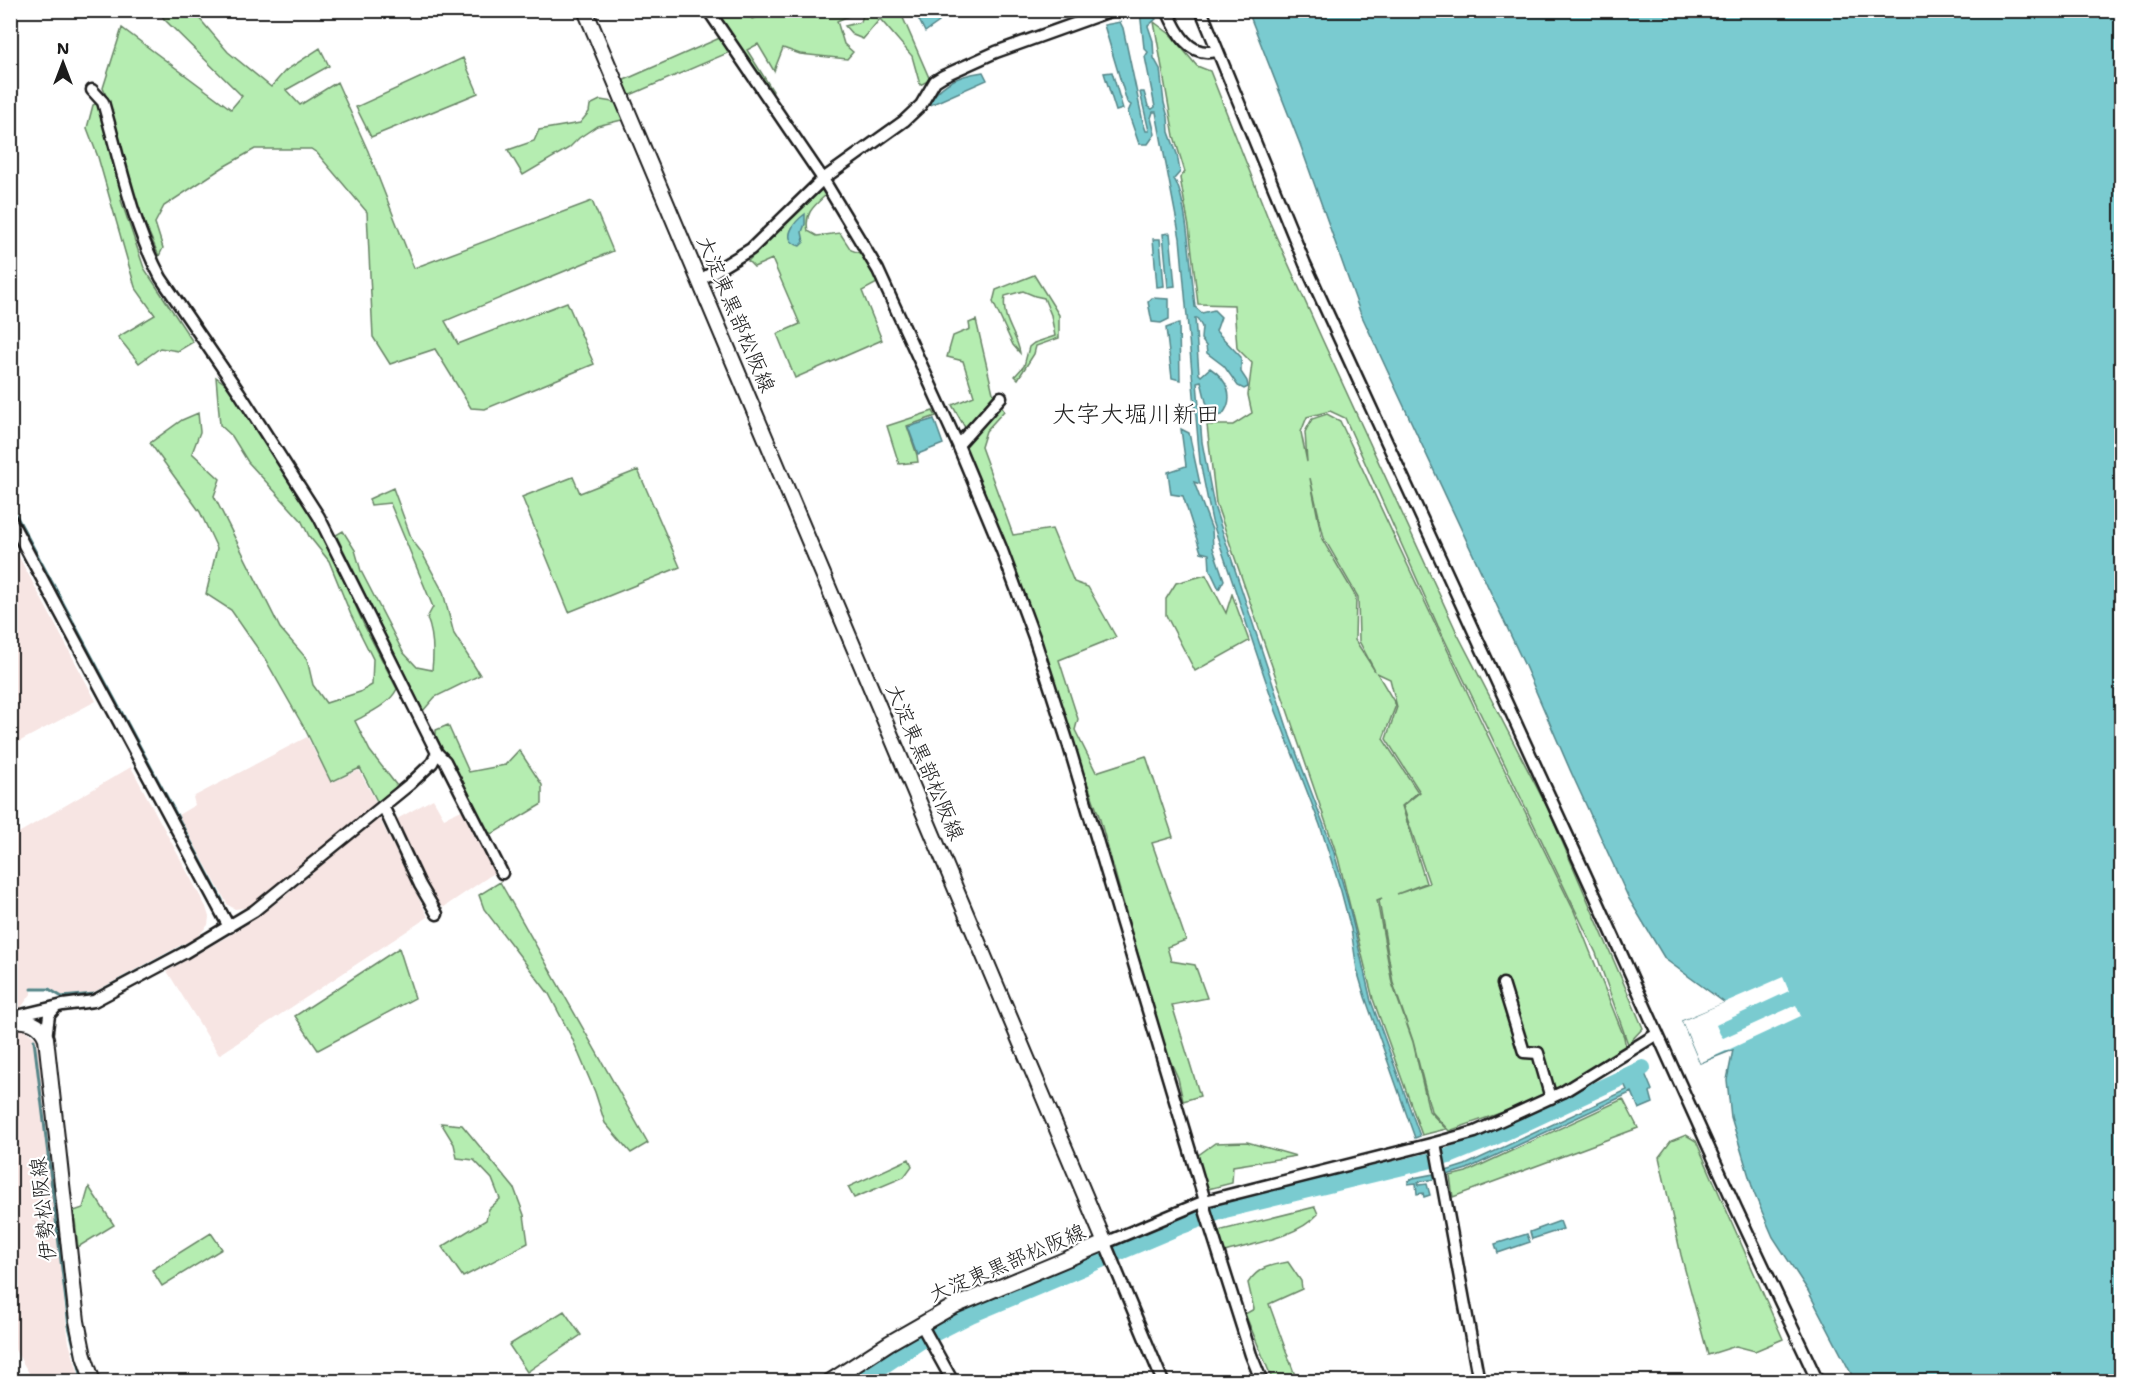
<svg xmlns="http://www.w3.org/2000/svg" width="2132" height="1392" font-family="'Shantell Sans','Klee One',sans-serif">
	<rect width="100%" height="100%" fill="#fff"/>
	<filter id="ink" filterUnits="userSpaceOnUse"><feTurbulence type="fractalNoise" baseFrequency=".0167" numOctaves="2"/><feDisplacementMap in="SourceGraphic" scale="12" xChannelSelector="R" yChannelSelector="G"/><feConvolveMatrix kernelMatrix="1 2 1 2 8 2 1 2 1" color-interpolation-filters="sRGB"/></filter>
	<g filter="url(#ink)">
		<path fill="#f7e5e3" d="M10 540 96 701 11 746H10Z
			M307 737 331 783 359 770 377 804 251 907 235 909 228 905 224 898 178 815 195 805 193 797Z
			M131 767 206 907 209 917 208 925 198 936 93 993 62 996 49 987 31 988V994L20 1009 11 1010 10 838Z
			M433 799 444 818 464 809 497 871 444 907 437 904 397 819Z
			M379 817 428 917 219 1055 167 971 232 934 279 901Z
			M21 1027 38 1040 66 1320 69 1343 81 1381H37L29 1373 15 1350 10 1314V1028Z"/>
		<path fill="#b5edb1" stroke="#688466" stroke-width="1.5" fill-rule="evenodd" d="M159 11H193L228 52 271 87 285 71 320 48 329 66 286 90 300 105 337 82 368 151 414 268 592 201 613 251 445 321 458 344 567 302 594 364 485 409 471 408 435 349 390 364 373 337 367 212 317 153 311 149H255L225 166 164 206 155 223 163 248 159 256 136 203 112 111 103 88 122 28 231 109 242 96 164 19Z
			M714 11H746L752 19 780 11H860L837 21 844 44 853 52 847 59 800 54 783 48 774 71 758 44 747 50 773 91 771 97Z
			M864 11H900L930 80 920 85 912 56 880 19 863 39 853 35 845 26 861 22Z
			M1154 22 1170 34 1197 66 1210 71 1270 223 1322 339 1458 635 1548 809 1643 1028 1628 1044 1596 953 1438 626 1345 418 1330 411 1307 417 1301 432 1307 462 1305 432 1312 419 1327 414 1340 421 1486 732 1574 911 1624 1037 1626 1048 1546 1097 1449 1131 1431 1111 1413 1041 1393 983 1379 901 1382 898 1377 900 1392 983 1413 1042 1429 1111 1446 1129 1422 1135 1373 999 1338 858 1216 503 1207 425H1233L1252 413 1248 395 1252 363 1237 348 1234 305 1198 304 1189 227 1180 178 1185 172 1174 136ZM1310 478 1324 538 1358 597 1359 641 1375 671 1355 640 1356 597 1322 539ZM1377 673 1390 679 1397 707 1386 739 1420 792 1403 806 1429 883 1397 894 1426 883 1402 806 1418 792 1383 739 1396 705Z
			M722 37 730 52 628 96 622 81Z
			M463 58 478 93 371 137 356 107Z
			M600 100C619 103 618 101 626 119L597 126 579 138 569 148 523 175 508 150 534 141 539 130 580 123 589 112 590 105Z
			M99 102 126 193 121 200 144 268 193 342 178 351 160 348 139 363 118 337 155 315 135 287 98 157 87 128 93 105Z
			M822 186 827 194C814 206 804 213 808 231L817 236 840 233 851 250 865 255 879 282 862 291 882 340 795 378 777 334 800 324 772 259 754 267 748 261Z
			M1034 275 1059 315V338L1036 346 1034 354 1018 379 1015 376 1024 366 1029 347 1034 343 1055 336 1051 315 1044 298 1035 296 1023 291 1005 296C1001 321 1017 333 1020 353L1013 345 993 302 996 290Z
			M976 320 993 393 1004 411 986 431 981 447 1013 535 1052 529 1074 582 1088 587 1116 637 1059 660 1078 719 1075 730 1096 772 1146 756 1173 837 1152 843 1186 940 1167 947 1171 961 1195 965 1207 998 1172 1005 1200 1096 1183 1101 1178 1078 1164 1047 1099 816 1073 743 1045 653 1020 583 962 447 970 436 952 405 974 396 963 361 947 357 953 336 970 329 969 323Z
			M216 377 232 389 318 522 364 625 397 689C389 705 369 713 355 721L370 751 397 786 378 803 360 768 331 782 306 731 265 659 231 610 206 594 217 548 200 512 150 443 182 420 198 413 200 432 192 453 220 479 214 496 280 628 307 659 313 685 326 703 360 692 372 685 373 659 351 615 329 561 309 536 301 520 248 462 232 436 220 425Z
			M933 411 936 416 907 426 917 455 918 462 899 464 887 426Z
			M638 470 680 567 569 612 522 497 573 477 580 493Z
			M393 488 412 540 422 553 443 592 454 634 480 675 435 697 423 711 336 535 343 531 355 550 361 571 403 652 417 667 432 670C434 652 434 635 427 618L433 607 390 503 371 505 369 499Z
			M1206 575 1226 613 1232 594 1249 641 1195 671 1166 615V599L1176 583Z
			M448 725 469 772 505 765 519 750 542 785V804L492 834 483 829 436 736V730Z
			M500 882 648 1143 631 1153 605 1123 595 1092 572 1038 549 994 484 909 479 895Z
			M399 948 415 998 318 1050 295 1016Z
			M1623 1099 1638 1128 1453 1197 1450 1176 1466 1172Z
			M441 1123 462 1125 514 1188 524 1215 528 1243 463 1277 442 1247 486 1220 489 1209 500 1199 492 1179 474 1160 457 1158 454 1144Z
			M1686 1135 1696 1141 1783 1339 1755 1351 1736 1346 1708 1355 1681 1255 1659 1157 1671 1141Z
			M1247 1142 1296 1156 1233 1166 1232 1183 1208 1189 1197 1156 1215 1143Z
			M909 1159 912 1166 904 1177 854 1198 848 1187Z
			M89 1187 114 1225 78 1247 74 1211 83 1208Z
			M1315 1207 1318 1214C1299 1236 1253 1244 1225 1252L1218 1231Z
			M211 1233 222 1249 162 1286 152 1270Z
			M1288 1262 1301 1281 1302 1289 1269 1304 1297 1381H1273L1245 1314 1254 1309 1248 1283C1258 1267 1271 1265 1288 1262Z
			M564 1311 581 1335 527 1372 509 1345Z"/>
		<path fill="#7acbd0" stroke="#548588" stroke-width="1.5" d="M920 10 932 11 939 22 925 32 917 16Z
			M1140 11H1148L1156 19 1148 26 1153 41 1154 58 1160 69 1164 103 1168 117 1169 132 1177 154 1180 172 1174 179C1187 195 1192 282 1195 307L1202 313 1214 310 1221 317 1216 331 1241 357V372L1247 381 1248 387 1244 389 1238 386 1224 366 1207 353 1206 346 1201 339 1202 327 1197 318H1195L1199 374 1201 376 1210 368C1227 379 1236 398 1222 415L1216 416 1206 402 1201 381 1197 382 1202 442 1214 506 1290 736 1333 849 1349 906 1371 1001 1420 1136 1415 1138 1365 997 1357 970 1351 929 1341 891 1320 825 1276 711 1212 521 1200 462 1180 238 1156 112H1153L1151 118 1155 134 1148 144H1139L1128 112 1131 105 1127 102 1104 25 1120 22 1123 28 1143 122 1146 131H1149L1140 92H1144L1148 106 1152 109 1155 107 1145 57 1148 52 1144 48Z
			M1248 11H2121V1381H1855L1807 1289 1773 1237 1754 1193 1731 1117 1727 1080 1733 1050 1700 1063 1682 1021 1725 1003 1665 959 1629 899 1571 772 1525 666 1360 312 1300 144Z
			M983 72 987 80 928 106C938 84 959 75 983 72Z
			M1112 72 1123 109 1116 111 1104 73Z
			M805 214V224L802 232 804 242 800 246C779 240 795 221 805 214Z
			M1170 233 1175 286 1168 287 1163 234Z
			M1153 239H1160L1164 286 1157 287Z
			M1152 298 1169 299V319L1161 323 1152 322 1148 302Z
			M1179 323 1180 380 1172 378 1166 328Z
			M934 419 943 444 918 454 908 427Z
			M1181 429 1189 433 1200 484 1194 482 1212 530 1213 548 1224 580 1219 589 1210 570 1209 554 1201 552 1183 496 1171 494 1168 472 1186 466Z
			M1642 1066 1652 1090 1650 1092 1653 1103 1639 1109 1632 1092 1467 1169 1447 1175 1446 1171 1465 1165 1627 1090 1620 1075Z
			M1434 1174 1435 1179 1418 1182 1419 1185 1427 1184 1430 1195 1424 1197 1423 1193 1417 1194 1416 1183 1408 1184V1181L1413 1178Z
			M1560 1221 1563 1229 1532 1239 1530 1232Z
			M1527 1234 1530 1242 1498 1253 1495 1244Z"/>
		<path fill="#fff" d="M1783 977 1789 991 1716 1025 1720 1034 1723 1038 1796 1005 1801 1016 1700 1063 1682 1021Z"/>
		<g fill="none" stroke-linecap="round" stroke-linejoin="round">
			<path stroke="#548588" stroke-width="3" d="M10 504 222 900
				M31 989H49L62 997 94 994 199 938
				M34 1040 69 1326 83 1382"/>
			<path stroke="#7acbd0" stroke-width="16" d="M859 1382 924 1339 971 1315 1182 1226 1225 1210 1449 1156 1493 1138 1643 1068"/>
			<g stroke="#1c1c1c" stroke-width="15">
				<path id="minor" d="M708 10 823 179 878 270 958 445 1001 548 1034 637 1068 743 1205 1201V1210L1251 1355 1262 1382
					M1167 10C1176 31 1189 58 1216 51
					M1201 10 1305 264 1598 902 1736 1208 1818 1382
					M92 90 103 102C120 161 132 224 161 278L239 392 319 517 437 753 445 761 502 873
					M700 280 751 249 823 179 904 121 921 105 935 81 943 76 996 52 1113 10
					M958 445 1001 397
					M10 519 229 927
					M383 806 420 885 437 914
					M1503 984 1524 1052 1538 1053 1551 1098
					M13 1017 63 1005 94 1001 184 953 254 911 410 784 432 763 437 753
					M46 1038 49 1015 56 1007
					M1435 1143 1475 1132 1563 1092 1657 1034
					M921 1324 953 1382
					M1163 1382 1105 1243 1205 1201 1435 1143 1479 1382"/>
			</g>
			<g stroke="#1c1c1c" stroke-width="18">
				<path id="major" d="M585 10 1105 1243 952 1307 889 1343 829 1382
					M10 1020C27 1021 39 1021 46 1038L77 1321 84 1356 93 1382"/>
			</g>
			<use href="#minor" stroke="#fff" stroke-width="10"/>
			<use href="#major" stroke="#fff" stroke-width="14"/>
		</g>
	</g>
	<g text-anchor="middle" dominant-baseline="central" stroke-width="4.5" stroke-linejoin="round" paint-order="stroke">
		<g font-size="21" fill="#1c1c1c" stroke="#fff">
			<text transform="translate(736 314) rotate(67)">大淀東黒部松阪線</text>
			<text transform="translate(925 762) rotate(67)">大淀東黒部松阪線</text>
			<text transform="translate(43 1209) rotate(-96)">伊勢松阪線</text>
			<text transform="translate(1007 1263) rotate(-23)">大淀東黒部松阪線</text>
		</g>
		<g font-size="24" fill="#1c1c1c" stroke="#fff">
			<text x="1136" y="414">大字大堀川新田</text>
		</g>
	</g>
	<rect width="2132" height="1392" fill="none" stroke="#fff" stroke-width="36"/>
	<rect x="18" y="18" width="2096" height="1356" fill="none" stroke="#1c1c1c" stroke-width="2" filter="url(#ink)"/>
	<g transform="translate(63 63)" stroke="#ffffff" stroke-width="4.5" paint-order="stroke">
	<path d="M0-4.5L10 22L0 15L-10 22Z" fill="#1c1c1c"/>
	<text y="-9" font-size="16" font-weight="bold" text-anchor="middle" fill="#1c1c1c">N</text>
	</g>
</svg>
